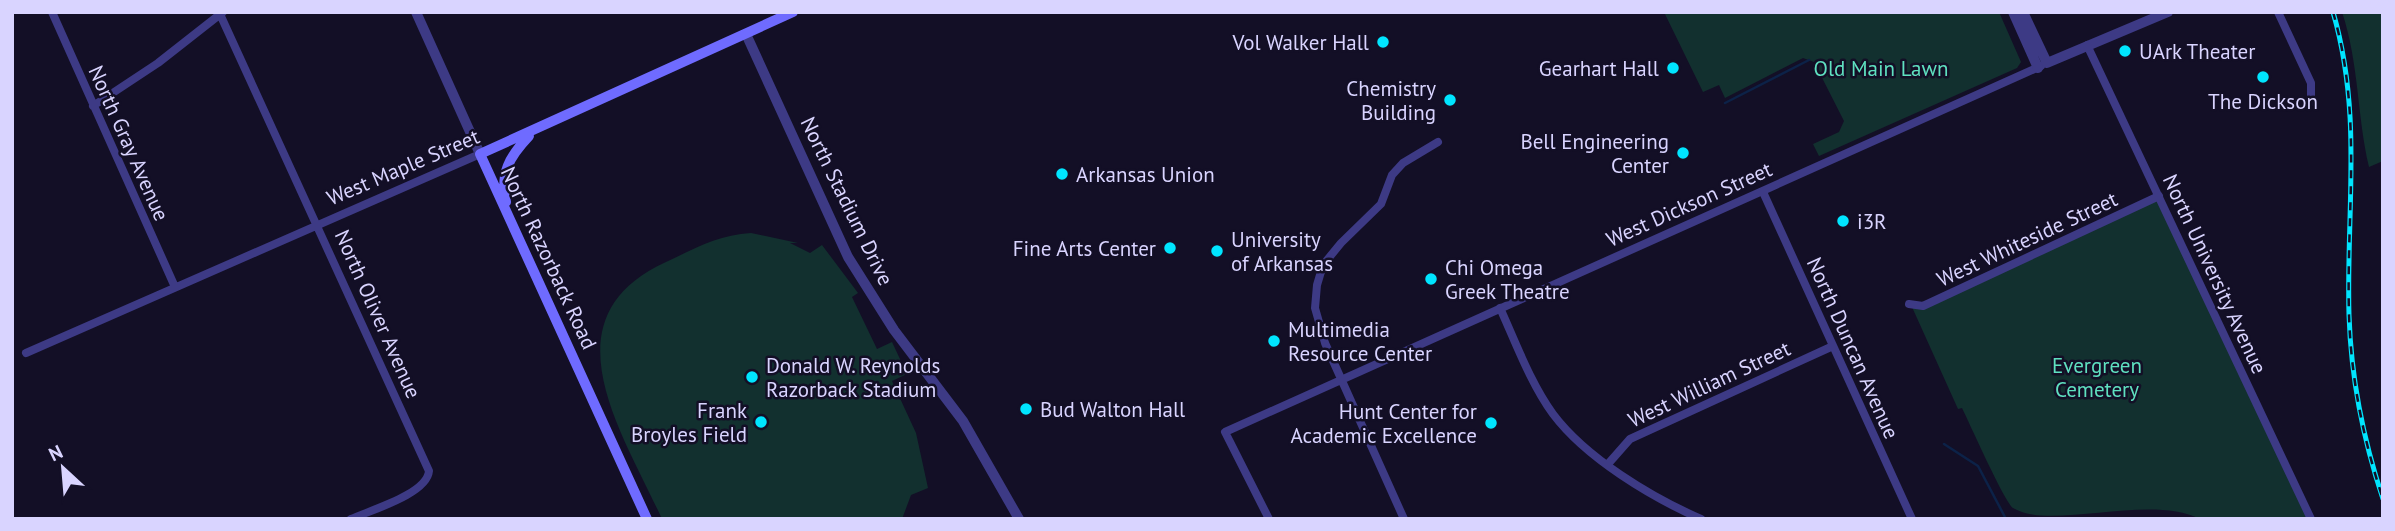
<svg xmlns="http://www.w3.org/2000/svg" width="2395" height="531" font-family="'PT Sans',sans-serif">
	<rect width="100%" height="100%" fill="#130f26"/>
	<path fill="#12302f" d="M1664 12H1999L2021 62 2017 68 1819 156 1813 144 1839 132 1844 121 1814 62 1803 58 1725 98 1719 85 1703 92Z
		M2342 12H2383V161L2369 167C2357 116 2359 63 2342 12Z
		M2159 196 2311 519H2200C2149 493 2051 531 2013 508 2004 501 1970 424 1962 408L1958 409 1912 307Z
		M751 233 798 243H790L810 253 822 245 858 293 852 297 877 349 892 342 907 374 892 381 916 433 928 488 911 495 902 519H662C623 433 543 318 666 262 696 248 718 235 751 233Z"/>
	<g fill="none" stroke-linecap="round" stroke-linejoin="round">
		<path stroke="#0c2248" stroke-width="2.5" d="M1725 103 1809 60
			M1944 444 1978 466 2006 519"/>
		<path stroke="#3d3a85" stroke-width="8" d="M52 12 175 287
			M219 12 429 471C427 494 371 510 351 519
			M2278 12 2311 83V102
			M2087 45 2311 519
			M93 106 158 63 223 12
			M1763 192 1912 519
			M1909 304 1923 306 2159 196
			M1500 308C1516 343 1530 382 1553 414 1586 458 1651 497 1701 519
			M26 353 480 154
			M1608 464 1630 439 1833 346
			M1269 519 1225 432 2041 66
			M1404 519 1325 343 1315 308 1317 285 1323 265 1341 243 1381 204 1392 175 1403 163 1438 142"/>
		<path stroke="#3d3a85" stroke-width="10" d="M416 12 480 154
			M2013 12 2038 68
			M2023 12 2047 63 2168 12
			M746 34 848 257 894 330 963 421 1019 519"/>
		<path stroke="#6f6bff" stroke-width="10" d="M506 202C500 173 509 157 529 136
			M647 519 480 154 793 12"/>
		<g stroke="#00e5ff" stroke-width="5">
			<path id="rail" d="M2333 12C2363 115 2346 211 2349 315 2351 378 2363 439 2383 499"/>
		</g>
		<use href="#rail" stroke="#130f26" stroke-width="2.5" stroke-dasharray="8" stroke-linecap="butt"/>
	</g>
	<g fill="#00e5ff" stroke="#130f26" stroke-width="2.5">
		<circle cx="1383" cy="42" r="7"/>
		<circle cx="2125" cy="51" r="7"/>
		<circle cx="1673" cy="68" r="7"/>
		<circle cx="2263" cy="77" r="7"/>
		<circle cx="1450" cy="100" r="7"/>
		<circle cx="1683" cy="153" r="7"/>
		<circle cx="1062" cy="174" r="7"/>
		<circle cx="1843" cy="221" r="7"/>
		<circle cx="1170" cy="248" r="7"/>
		<circle cx="1217" cy="251" r="7"/>
		<circle cx="1431" cy="279" r="7"/>
		<circle cx="1274" cy="341" r="7"/>
		<circle cx="752" cy="377" r="7"/>
		<circle cx="1026" cy="409" r="7"/>
		<circle cx="761" cy="422" r="7"/>
		<circle cx="1491" cy="423" r="7"/>
	</g>
	<g text-anchor="middle" dominant-baseline="central" stroke-width="5" stroke-linejoin="round" paint-order="stroke">
		<g font-size="21" fill="#d9d4ff" stroke="#130f26" text-anchor="start">
			<text x="1369" y="42" text-anchor="end">Vol Walker Hall</text>
			<text x="2139" y="51">UArk Theater</text>
			<text x="1659" y="68" text-anchor="end">Gearhart Hall</text>
			<text x="1436" y="88" text-anchor="end">Chemistry<tspan x="1436" dy="24">Building</tspan></text>
			<text x="2263" y="101" text-anchor="middle">The Dickson</text>
			<text x="1669" y="141" text-anchor="end">Bell Engineering<tspan x="1669" dy="24">Center</tspan></text>
			<text x="1076" y="174">Arkansas Union</text>
			<text x="1857" y="221">i3R</text>
			<text x="1231" y="239">University<tspan x="1231" dy="24">of Arkansas</tspan></text>
			<text x="1156" y="248" text-anchor="end">Fine Arts Center</text>
			<text x="1445" y="267">Chi Omega<tspan x="1445" dy="24">Greek Theatre</tspan></text>
			<text x="1288" y="329">Multimedia<tspan x="1288" dy="24">Resource Center</tspan></text>
			<text x="766" y="365">Donald W. Reynolds<tspan x="766" dy="24">Razorback Stadium</tspan></text>
			<text x="1040" y="409">Bud Walton Hall</text>
			<text x="747" y="410" text-anchor="end">Frank<tspan x="747" dy="24">Broyles Field</tspan></text>
			<text x="1477" y="411" text-anchor="end">Hunt Center for<tspan x="1477" dy="24">Academic Excellence</tspan></text>
		</g>
		<g font-size="21" fill="#5fe0c0" stroke="#130f26">
			<text x="1881" y="68">Old Main Lawn</text>
			<text x="2097" y="365">Evergreen<tspan x="2097" dy="24">Cemetery</tspan></text>
		</g>
		<g font-size="21" fill="#d9d4ff" stroke="#130f26">
			<text transform="translate(129 143) rotate(66)">North Gray Avenue</text>
			<text transform="translate(403 167) rotate(-23)">West Maple Street</text>
			<text transform="translate(847 201) rotate(64)">North Stadium Drive</text>
			<text transform="translate(1689 204) rotate(-24)">West Dickson Street</text>
			<text transform="translate(2027 239) rotate(-25)">West Whiteside Street</text>
			<text transform="translate(549 258) rotate(65)">North Razorback Road</text>
			<text transform="translate(2215 274) rotate(65)">North University Avenue</text>
			<text transform="translate(378 314) rotate(66)">North Oliver Avenue</text>
			<text transform="translate(1853 348) rotate(66)">North Duncan Avenue</text>
			<text transform="translate(1709 384) rotate(-25)">West William Street</text>
		</g>
	</g>
	<rect width="2395" height="531" fill="none" stroke="#d9d4ff" stroke-width="28"/>
	<g transform="translate(63 468) rotate(334)" stroke="#130f26" stroke-width="5" paint-order="stroke">
	<path d="M0-5L12 26L0 18L-12 26Z" fill="#d9d4ff"/>
	<text y="-10" font-size="19" font-weight="bold" text-anchor="middle" fill="#d9d4ff">N</text>
	</g>
</svg>
